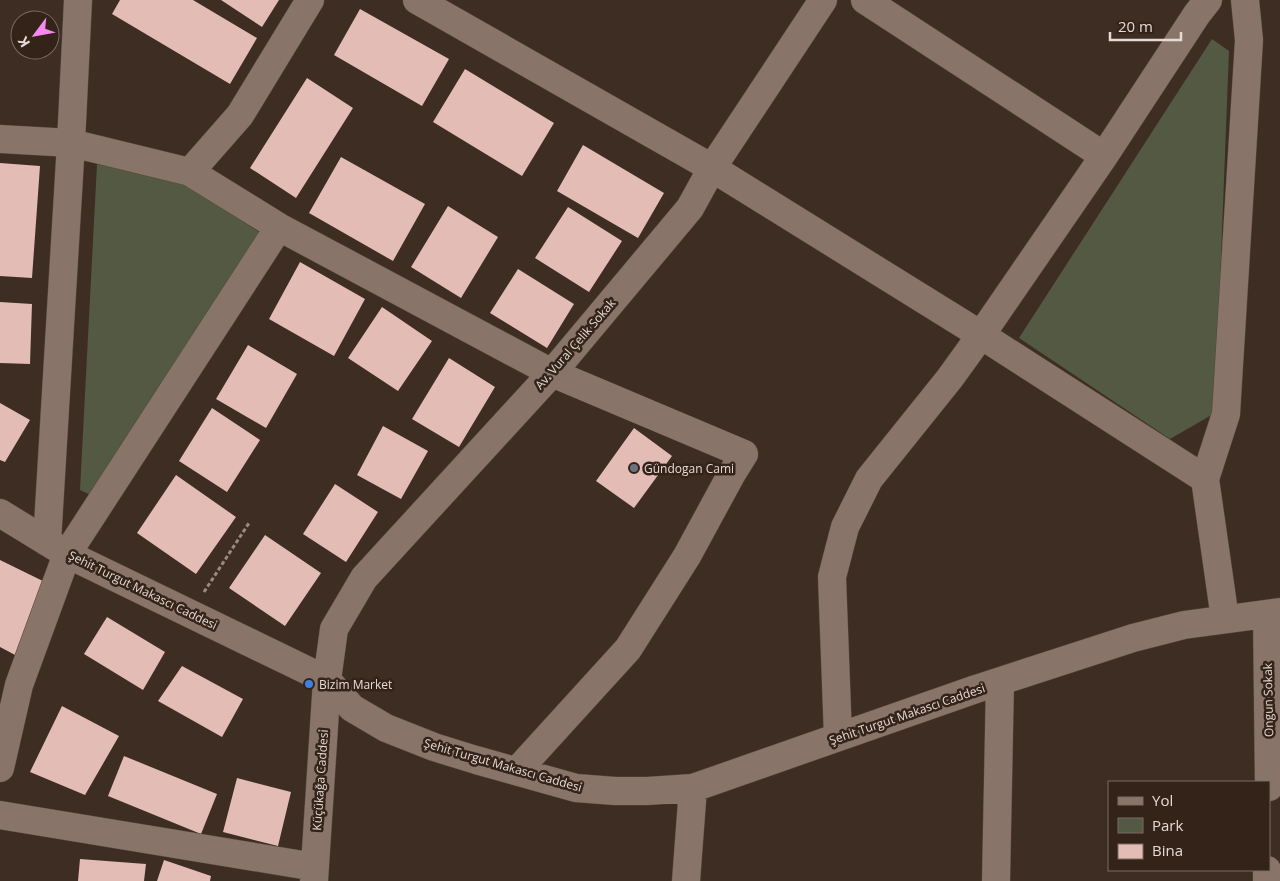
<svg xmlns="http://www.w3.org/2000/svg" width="1280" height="881" font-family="'Open Sans',sans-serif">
	<rect width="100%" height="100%" fill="#3e2d22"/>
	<path fill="#535942" d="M1212 39 1229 51 1215 413 1170 439 1019 338Z
		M97 164 183 182 259 232 95 497 80 490Z"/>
	<path fill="#e2bcb5" d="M120 0H193L257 38 230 84 112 14Z
		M221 0H279L262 27Z
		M360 9 449 59 422 106 334 55Z
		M465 69 554 123 522 176 433 122Z
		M307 78 353 108 296 198 250 168Z
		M583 145 664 193 638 238 557 191Z
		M341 157 425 204 393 261 309 213Z
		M0 163 40 166 32 278 0 276Z
		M448 206 498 237 461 298 411 267Z
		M568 207 622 241 589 292 535 258Z
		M300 262 365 299 334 356 269 319Z
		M518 269 574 304 547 348 490 313Z
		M0 302 32 304 30 364 0 363Z
		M382 307 432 341 398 391 348 358Z
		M248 345 297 374 266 428 216 399Z
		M449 358 495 387 459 447 412 419Z
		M0 403 30 420 5 462 0 460Z
		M212 408 260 440 227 492 179 461Z
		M383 426 428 451 401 499 357 475Z
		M634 428 672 456 634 508 596 481Z
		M176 475 236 517 196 574 137 533Z
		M335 484 378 512 346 562 303 534Z
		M265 535 321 573 285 626 229 588Z
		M0 560 51 585 17 656 0 647Z
		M107 617 165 652 143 690 84 654Z
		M182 666 243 699 222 737 158 701Z
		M62 706 119 736 85 795 30 772Z
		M124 756 217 794 201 834 108 796Z
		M237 778 291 792 278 846 223 832Z
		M80 859 146 864 144 881H78Z
		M164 860 211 876 210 881H157Z"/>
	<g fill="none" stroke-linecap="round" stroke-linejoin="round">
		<g stroke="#56483f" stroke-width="29">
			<path id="minor" d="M417 0 712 168 981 335 1205 479
				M865 0 1104 156
				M0 139 71 143 190 172 279 227 552 373 744 454 731 475 687 556 628 649 517 771
				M190 172 240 115 310 0
				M0 513 67 554 327 680 352 708 386 728 434 747 476 760 576 788 615 791H647L693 788 976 689 1133 638 1184 625 1280 612
				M47 542 71 143 78 0
				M1267 614 1269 787
				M1225 619 1205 479 1226 414 1249 40 1245 0
				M838 737 832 577 845 527 869 479 950 378 981 335 1104 156 1197 14 1208 0
				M0 768 19 685 67 554 279 227
				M0 815 315 867
				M314 881 327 680 334 629 364 578 552 373 690 208 712 168 823 0
				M686 881 693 788
				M996 881 1000 682
				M1267 881V870"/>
		</g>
		<path stroke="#998a82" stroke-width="3" stroke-dasharray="4 2.5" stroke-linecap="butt" d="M204 592 249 523"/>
		<use href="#minor" stroke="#887468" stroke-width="28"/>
	</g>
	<circle fill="#6b7280" stroke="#332319" stroke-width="2" cx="634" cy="468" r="5"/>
	<circle fill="#3f7fe0" stroke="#332319" stroke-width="2" cx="309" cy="684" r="5"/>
	<g text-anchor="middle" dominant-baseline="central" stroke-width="5" stroke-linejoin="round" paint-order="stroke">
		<g font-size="12" fill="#e6dad4" stroke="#332319">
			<text transform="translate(575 344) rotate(-49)">Av. Vural Çelik Sokak</text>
			<text transform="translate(143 590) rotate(26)">Şehit Turgut Makascı Caddesi</text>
			<text transform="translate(1268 700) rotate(-91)">Ongun Sokak</text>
			<text transform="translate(907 714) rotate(-19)">Şehit Turgut Makascı Caddesi</text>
			<text transform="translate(503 765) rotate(16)">Şehit Turgut Makascı Caddesi</text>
			<text transform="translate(320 780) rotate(-86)">Küçükağa Caddesi</text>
		</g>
		<g font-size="12" fill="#e6dad4" stroke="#332319" text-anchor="start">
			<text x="644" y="468">Gündogan Cami</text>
			<text x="319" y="684">Bizim Market</text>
		</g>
	</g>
	<rect x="1108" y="781" width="162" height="90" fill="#332319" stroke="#7b6c64"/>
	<rect x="1118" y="797" width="25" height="8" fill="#887468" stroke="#7b6c64"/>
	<text x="1152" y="806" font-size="15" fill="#e6dad4">Yol</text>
	<rect x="1118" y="818" width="25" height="15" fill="#535942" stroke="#7b6c64"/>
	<text x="1152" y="831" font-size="15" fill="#e6dad4">Park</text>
	<rect x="1118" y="844" width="25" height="15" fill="#e2bcb5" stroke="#7b6c64"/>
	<text x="1152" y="856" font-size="15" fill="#e6dad4">Bina</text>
	<g transform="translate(35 35) rotate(238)"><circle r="24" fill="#332319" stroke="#7b6c64"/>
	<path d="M0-4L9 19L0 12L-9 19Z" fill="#f589ee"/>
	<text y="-8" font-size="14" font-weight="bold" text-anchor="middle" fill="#e6dad4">K</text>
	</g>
	<path d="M1110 32v8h71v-8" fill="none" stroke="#e6dad4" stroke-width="2.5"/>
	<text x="1118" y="32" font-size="15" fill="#e6dad4" stroke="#332319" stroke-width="4" paint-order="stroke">20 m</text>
</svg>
